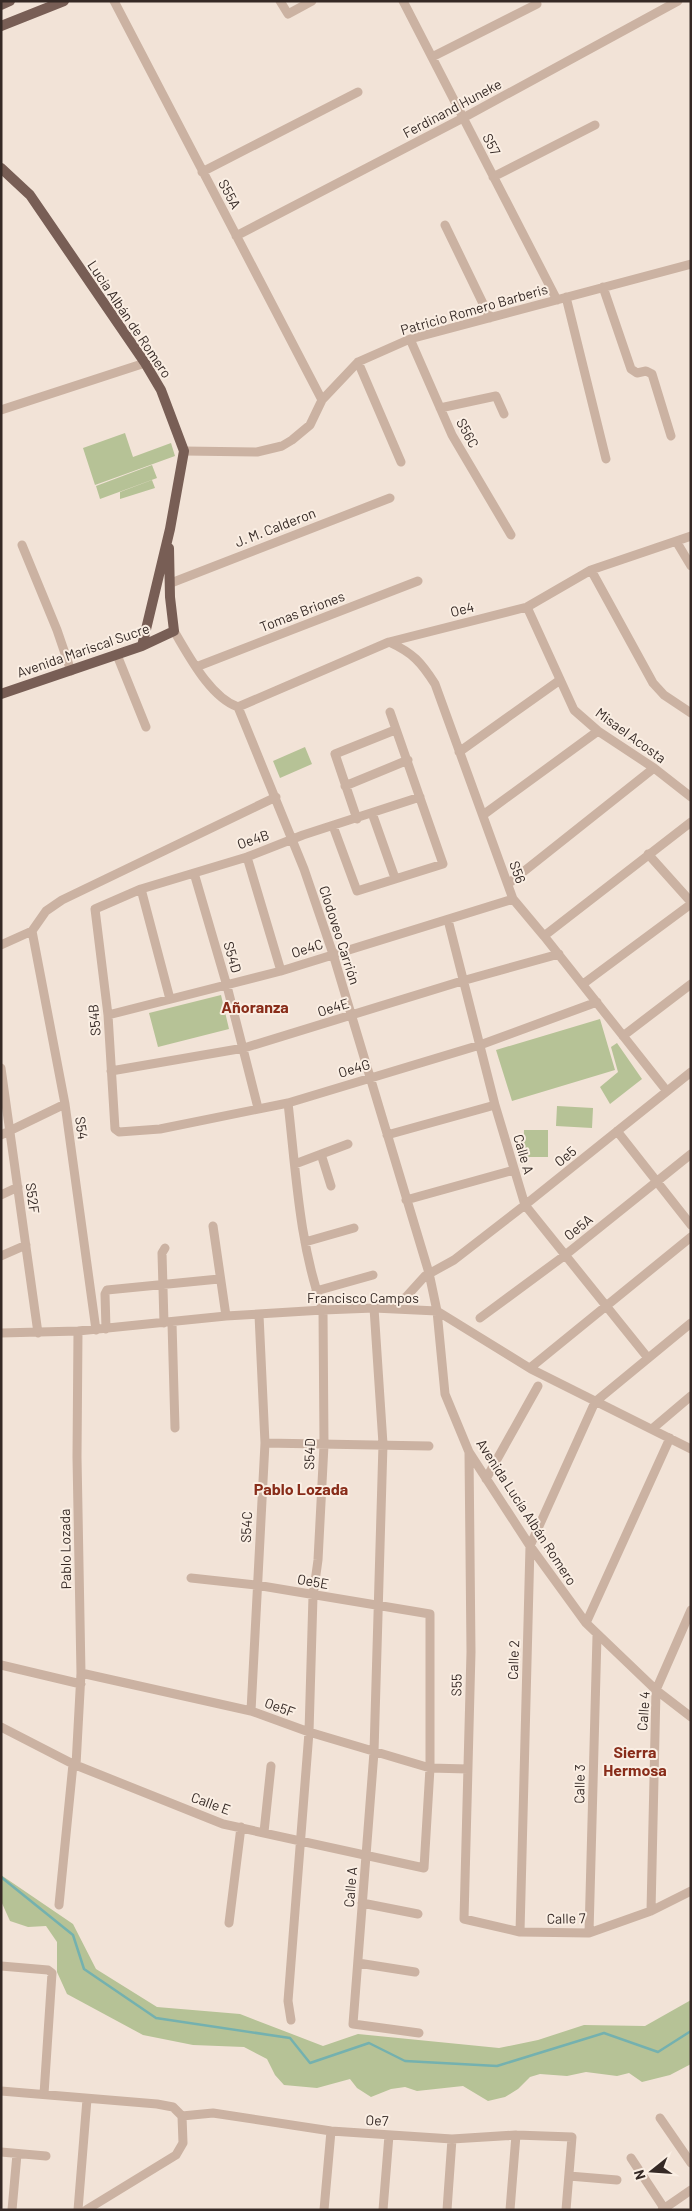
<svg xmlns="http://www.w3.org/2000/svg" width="692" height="2211" font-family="Barlow,sans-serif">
	<rect width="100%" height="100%" fill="#f2e3d7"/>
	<path fill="#b6c296" d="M125 433 133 457 171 443 175 456 95 485 83 448Z
		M152 465 157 478 100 499 96 486Z
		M152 480 155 488 120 499V492Z
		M305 747 312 764 280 778 273 761Z
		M221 995 229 1029 158 1047 149 1013Z
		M600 1019 615 1070 512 1101 496 1050Z
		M617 1043 642 1079 610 1104 600 1087 618 1072 611 1047Z
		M557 1106 593 1108 592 1128 556 1126Z
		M524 1130H548V1157H523Z
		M1 1875 73 1924 96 1969 157 2007 240 2014 323 2046 358 2034 499 2048 538 2040 584 2025 645 2026 691 2000V2064L670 2075 642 2082 629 2073 617 2076 586 2072 567 2076 540 2074 530 2077 518 2089 505 2097 488 2101 463 2086 417 2091 405 2087 391 2089 371 2097 357 2088 350 2079 317 2088 284 2085 275 2075 267 2059 244 2047 193 2045 143 2035 67 1994 57 1972V1942L46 1926 28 1927 10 1921 1 1901Z"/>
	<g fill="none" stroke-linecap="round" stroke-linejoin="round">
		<path stroke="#74b1af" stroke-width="2.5" d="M1 1877 73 1935 84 1969 156 2018 290 2038 310 2063 369 2043 405 2061 497 2066 604 2033 658 2052 691 2031"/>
		<path stroke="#cbb2a2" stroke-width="9" d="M114 1 322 400
			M280 1 288 14 312 1
			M403 1 557 300
			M432 57 537 4
			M202 172 358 92
			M493 177 595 125
			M445 225 490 318
			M236 236 463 118 678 1
			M603 287 631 369 637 373 646 371 652 374 671 436
			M566 297 606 459
			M410 339 452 435 511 535
			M358 362 401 462
			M440 408 496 396 504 414
			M1 410 145 363
			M184 451 257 452 282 446 292 440 310 425 322 400 358 362 410 339 691 264
			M676 541 691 566
			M22 545 57 630 71 671
			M591 570 653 683 664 695 691 713
			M171 583 390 498
			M527 607 574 710 598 731 654 768 691 797
			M174 631C189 656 210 697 238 707L304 869 333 954 429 1273 437 1311 445 1394 469 1452 530 1546 586 1623 656 1690 691 1717
			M389 642C413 653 421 662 435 684L513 899 544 936 666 1090
			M117 655 146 727
			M196 667 418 581
			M238 707 389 642 527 607 591 570 691 536
			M459 752 560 680
			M345 786 408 760
			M420 797 303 835 247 857 141 889 95 909 108 1015 115 1129 119 1132 160 1129 288 1103 480 1045 597 1002
			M372 813 395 878
			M483 815 598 731
			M357 819 335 754 395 730
			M333 826 357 891 443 864 390 712
			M648 854 691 902
			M247 857 281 971
			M194 873 227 986 258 1108
			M508 884 654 768
			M141 889 170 999
			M448 920 495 1105 525 1205 648 1358
			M32 931 65 1104 96 1330
			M544 936 691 822
			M1 945 32 931 46 911 62 900 276 797
			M583 984 691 904
			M108 1015 281 971 513 899
			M623 1036 691 984
			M1 1068 38 1333
			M111 1071 244 1048 462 981 559 954
			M288 1103C296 1172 299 1244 323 1310L324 1445 318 1560 313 1596 309 1732 288 2001 291 2020
			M617 1131 691 1225
			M1 1135 65 1104
			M387 1135 495 1105
			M321 1154 331 1186
			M295 1164 348 1144
			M1 1195 18 1187
			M406 1200 514 1170
			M213 1226 226 1316
			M305 1242 354 1228
			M1 1256 26 1245
			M316 1291 373 1275
			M374 1308 383 1444 374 1752 353 2024 419 2033
			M384 1308 406 1297 425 1276 454 1260 525 1205 691 1072
			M480 1318 564 1256 691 1154
			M164 1323 162 1253 165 1248
			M172 1323 175 1428
			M106 1329 105 1294 107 1290 219 1279
			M1 1333 78 1331 226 1316 323 1310 374 1308 437 1311 531 1369 691 1449
			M530 1368 691 1237
			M652 1429 691 1396
			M265 1443 429 1446
			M469 1452 471 1652 464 1919 520 1932 589 1933 651 1911 691 1891
			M486 1479 538 1386
			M586 1623 670 1438
			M1 1665 81 1684
			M81 1673 251 1711 309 1732 430 1768 468 1769
			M251 1711 265 1443 259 1315
			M1 1727 73 1764 223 1824 424 1868 430 1768V1614L256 1585 191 1578
			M76 1765 81 1673 77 1457 78 1331
			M264 1832 271 1766
			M362 1903 418 1914
			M59 1905 73 1764
			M651 1911 656 1690 691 1610
			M229 1923 241 1827
			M520 1932 530 1546 595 1402 691 1323
			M589 1933 597 1636
			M358 1963 415 1972
			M1 1966 48 1970 52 1973 44 2094
			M1 2091 157 2104 173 2107 182 2116 183 2143 176 2155 86 2210
			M182 2116 213 2113 331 2131 452 2139 516 2135 572 2137 566 2210
			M660 2118 691 2163
			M1 2152 46 2156
			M631 2158 664 2208
			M569 2176 617 2180
			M12 2210 17 2154
			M78 2210 87 2099
			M324 2210 331 2131
			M383 2210 389 2135
			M447 2210 452 2139
			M510 2210 516 2135
			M662 2210 691 2190"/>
		<path stroke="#785e55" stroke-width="10" d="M1 5 10 1
			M1 26 64 1
			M1 168 30 195 145 363 161 390 184 451 170 529 142 646
			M1 694 142 646 174 631 170 597 169 548"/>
	</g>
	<g text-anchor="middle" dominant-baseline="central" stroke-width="4" stroke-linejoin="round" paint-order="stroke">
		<g font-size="14" fill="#352925" stroke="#faeee3">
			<text transform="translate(452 108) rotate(-28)">Ferdinand Huneke</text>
			<text transform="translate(492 144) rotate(63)">S57</text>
			<text transform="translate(230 194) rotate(62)">S55A</text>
			<text transform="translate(474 309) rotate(-16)">Patricio Romero Barberis</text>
			<text transform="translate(130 319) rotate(56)">Lucía Albán de Romero</text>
			<text transform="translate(468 433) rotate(62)">S56C</text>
			<text transform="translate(275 527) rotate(-21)">J. M. Calderon</text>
			<text transform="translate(462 609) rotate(-14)">Oe4</text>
			<text transform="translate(302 611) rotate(-21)">Tomas Briones</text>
			<text transform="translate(83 650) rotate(-19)">Avenida Mariscal Sucre</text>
			<text transform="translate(631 735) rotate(36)">Misael Acosta</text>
			<text transform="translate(253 839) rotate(-19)">Oe4B</text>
			<text transform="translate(518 872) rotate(70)">S56</text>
			<text transform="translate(340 935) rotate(72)">Clodoveo Carrión</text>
			<text transform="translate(307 948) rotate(-18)">Oe4C</text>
			<text transform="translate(233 957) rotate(74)">S54D</text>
			<text transform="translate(333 1007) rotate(-17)">Oe4E</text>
			<text transform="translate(94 1020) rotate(-95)">S54B</text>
			<text transform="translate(354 1068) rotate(-17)">Oe4G</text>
			<text transform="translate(82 1128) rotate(82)">S54</text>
			<text transform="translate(524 1154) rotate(74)">Calle A</text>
			<text transform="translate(565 1156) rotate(-39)">Oe5</text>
			<text transform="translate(33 1198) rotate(82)">S52F</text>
			<text transform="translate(578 1227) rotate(-39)">Oe5A</text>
			<text x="363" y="1297">Francisco Campos</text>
			<text transform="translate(309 1454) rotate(-88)">S54D</text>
			<text transform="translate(527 1512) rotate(57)">Avenida Lucía Albán Romero</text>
			<text transform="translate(246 1527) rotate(-87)">S54C</text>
			<text transform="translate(65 1549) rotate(-91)">Pablo Lozada</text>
			<text transform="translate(313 1581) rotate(10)">Oe5E</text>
			<text transform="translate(513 1660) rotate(-88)">Calle 2</text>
			<text transform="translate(456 1685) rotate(-89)">S55</text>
			<text transform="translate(280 1707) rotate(20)">Oe5F</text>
			<text transform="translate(643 1711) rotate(-86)">Calle 4</text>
			<text transform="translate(579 1784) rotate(-89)">Calle 3</text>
			<text transform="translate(211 1803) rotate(20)">Calle E</text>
			<text transform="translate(350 1887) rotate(-85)">Calle A</text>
			<text transform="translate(566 1918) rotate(-1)">Calle 7</text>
			<text transform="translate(377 2120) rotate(3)">Oe7</text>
		</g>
		<g font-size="16" font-weight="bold" fill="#882c19" stroke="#faeee3">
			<text x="255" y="1006">Añoranza</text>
			<text x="301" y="1488">Pablo Lozada</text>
			<text x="635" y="1751">Sierra<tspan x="635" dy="18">Hermosa</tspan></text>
		</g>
	</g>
	<rect width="692" height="2211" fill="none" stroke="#352925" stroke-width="5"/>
	<g transform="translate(652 2171) rotate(253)" stroke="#faeee3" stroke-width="4" paint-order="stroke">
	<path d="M0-4L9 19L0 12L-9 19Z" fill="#352925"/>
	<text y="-8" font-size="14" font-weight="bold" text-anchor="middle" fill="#352925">N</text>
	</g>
</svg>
